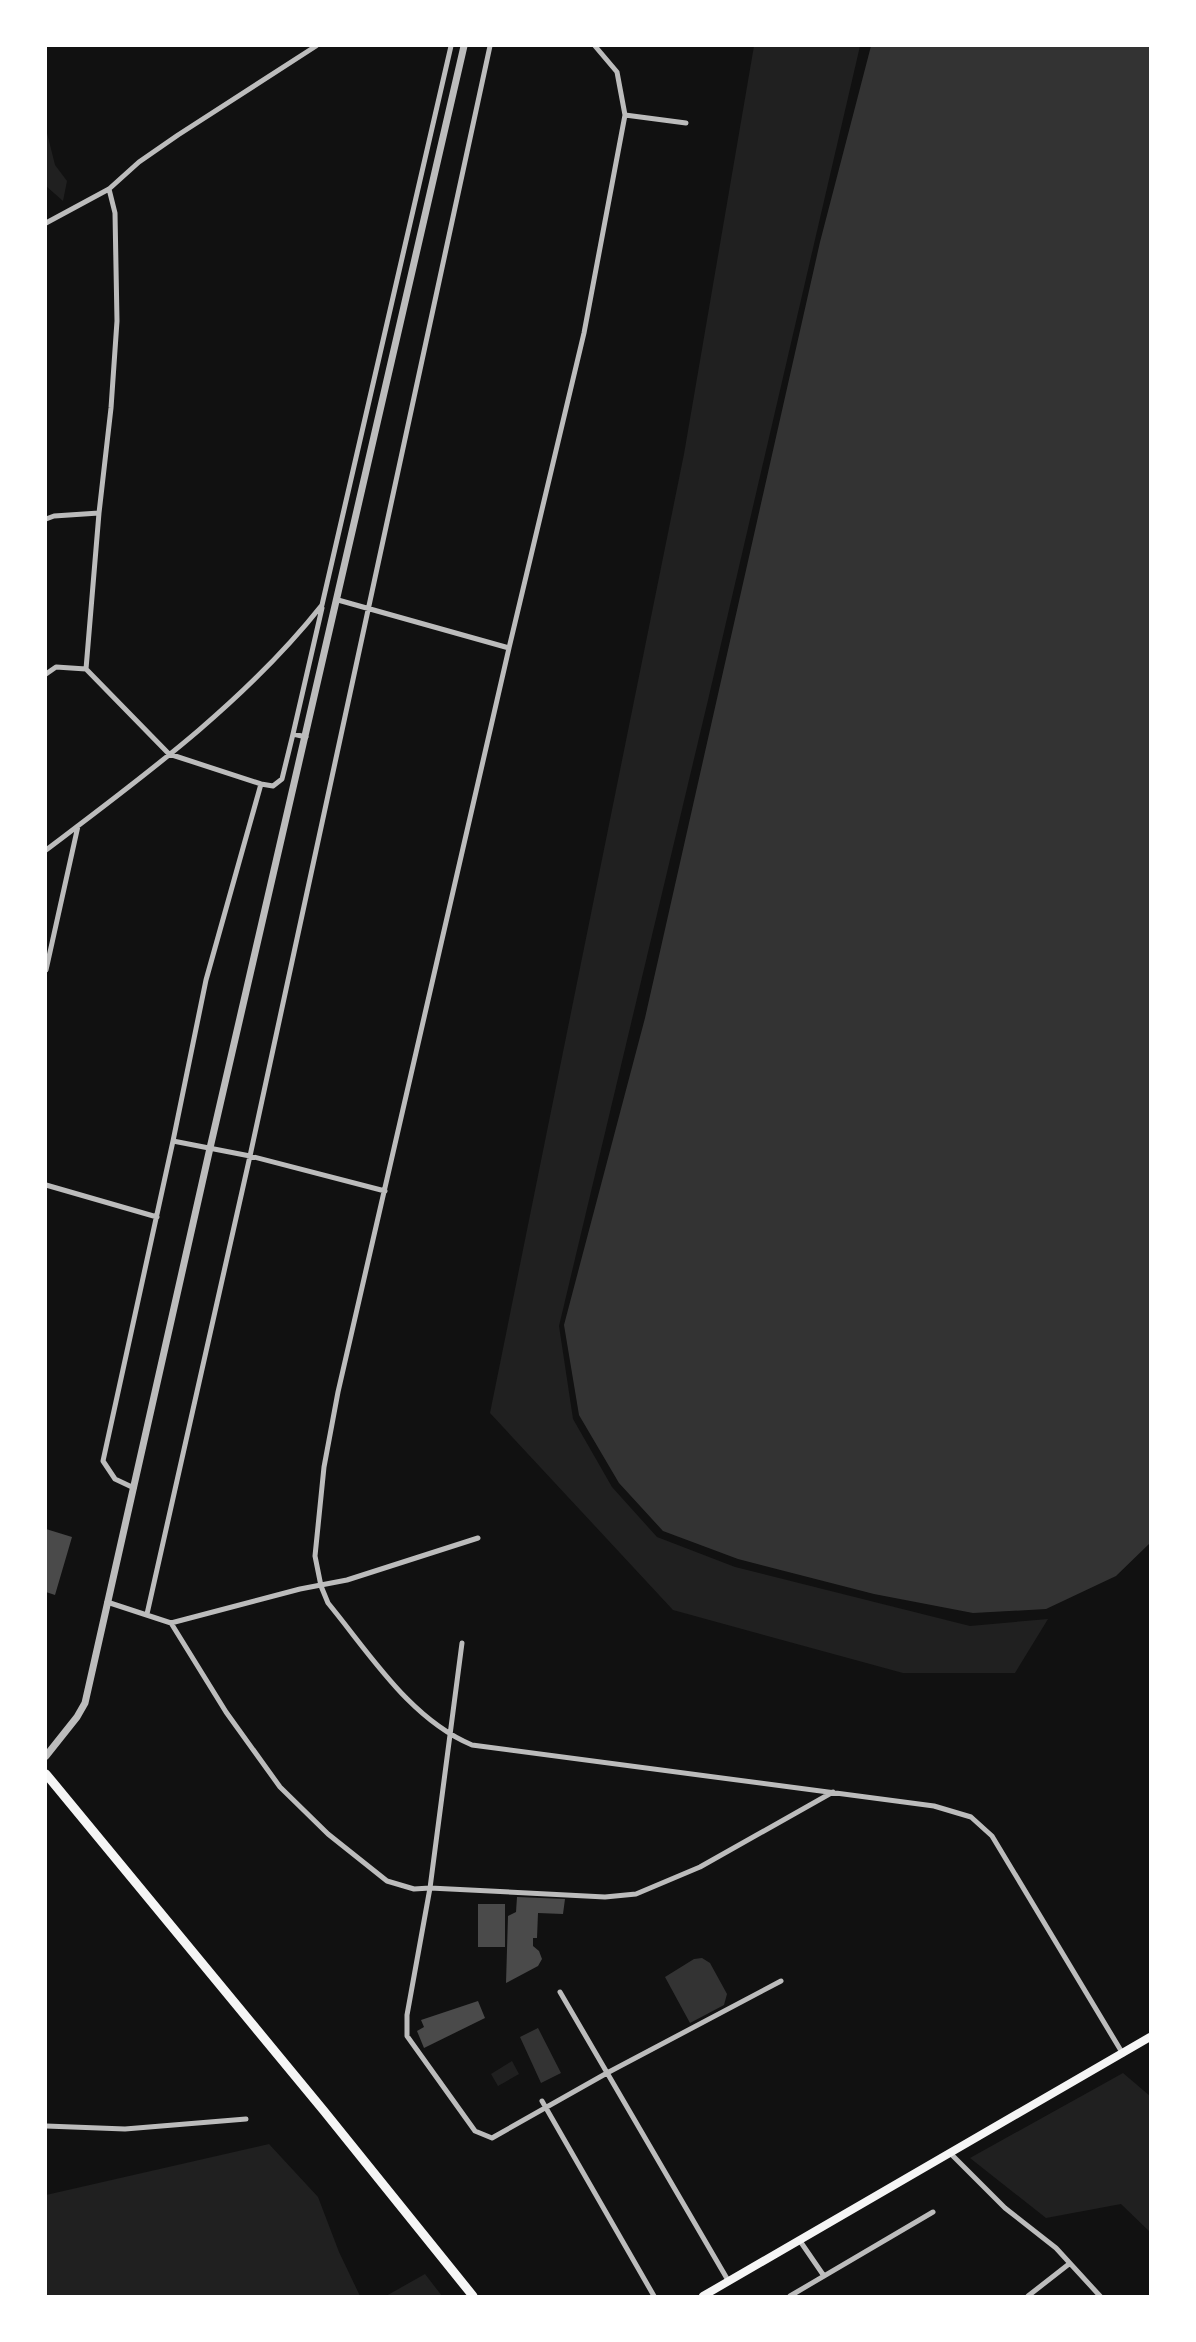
<svg xmlns="http://www.w3.org/2000/svg" width="1196" height="2342" font-family="Montserrat,sans-serif">
	<rect width="100%" height="100%" fill="#111"/>
	<path fill="#202020" d="M754 46H860L708 700 559 1326 573 1419 612 1487 657 1537 735 1567 970 1626 1048 1619 1015 1673H903L673 1610 490 1413 684 454Z
		M46 129 55 165 67 181 63 201 46 186Z
		M512 2061 519 2074 498 2086 491 2074Z
		M1123 2073 1150 2096V2232L1121 2204 1046 2218 970 2158Z
		M269 2144 318 2197 339 2252 360 2296H46V2195Z
		M425 2274 442 2296H386Z"/>
	<path fill="#333" d="M871 46H1150V1543L1116 1576 1046 1609 973 1613 874 1594 738 1559 663 1531 619 1483 579 1415 564 1325 645 1018 820 242Z
		M702 1958 710 1963 727 1994 724 2005 690 2023 665 1977 694 1959Z
		M538 2028 561 2073 541 2083 520 2037Z"/>
	<path fill="#4a4a4a" d="M46 1529 72 1537 55 1595 46 1592Z
		M517 1897 565 1899 563 1914 538 1913 537 1938H533V1946L539 1951 542 1959 538 1966 506 1983 508 1916 516 1912Z
		M478 1904H505V1947H478Z
		M478 2001 485 2018 424 2048 417 2031 424 2027 421 2020Z"/>
	<g fill="none" stroke-linecap="round" stroke-linejoin="round">
		<path stroke="#bcbcbc" stroke-width="5" d="M595 46 617 72 625 115 584 333 509 648 338 1392 324 1467 315 1556 321 1586 328 1603C370 1654 410 1719 472 1745L934 1806 971 1817 992 1836 1123 2054
			M625 115 686 123
			M109 189 115 213 117 321 111 408 99 513 86 669 169 754 261 784 273 786 282 779 293 734 306 737
			M46 223 109 189 139 162 178 135 316 46
			M46 519 54 516 99 513
			M338 600 509 648
			M46 674 56 667 86 669
			M293 734 322 608
			M46 850C144 776 245 702 322 605L451 46
			M46 970 78 826
			M173 1141 250 1156 385 1191
			M46 1185 157 1217
			M134 1488 115 1479 103 1461 173 1141 206 980 261 784
			M107 1602 171 1623 300 1589 347 1580 478 1538
			M147 1614 250 1156 490 46
			M171 1623 226 1712 280 1787 328 1834 387 1881 414 1889 430 1888 605 1897 636 1894 700 1867 833 1792
			M462 1643 430 1888 407 2015V2036L475 2131 492 2138 607 2073 781 1981
			M560 1992 729 2282
			M542 2101 654 2296
			M46 2126 125 2129 246 2119
			M951 2154 1005 2208 1056 2248 1100 2296
			M800 2241 824 2276
			M790 2296 933 2212
			M1028 2296 1069 2264"/>
		<path stroke="#bcbcbc" stroke-width="7" d="M46 1756 77 1717 85 1703 210 1148 464 46"/>
		<path stroke="#f5f5f5" stroke-width="8" d="M703 2296 1150 2037"/>
		<path stroke="#f5f5f5" stroke-width="9" d="M46 1774 324 2111 473 2296"/>
	</g>
	<rect width="1196" height="2342" fill="none" stroke="#ffffff" stroke-width="94"/>
</svg>
